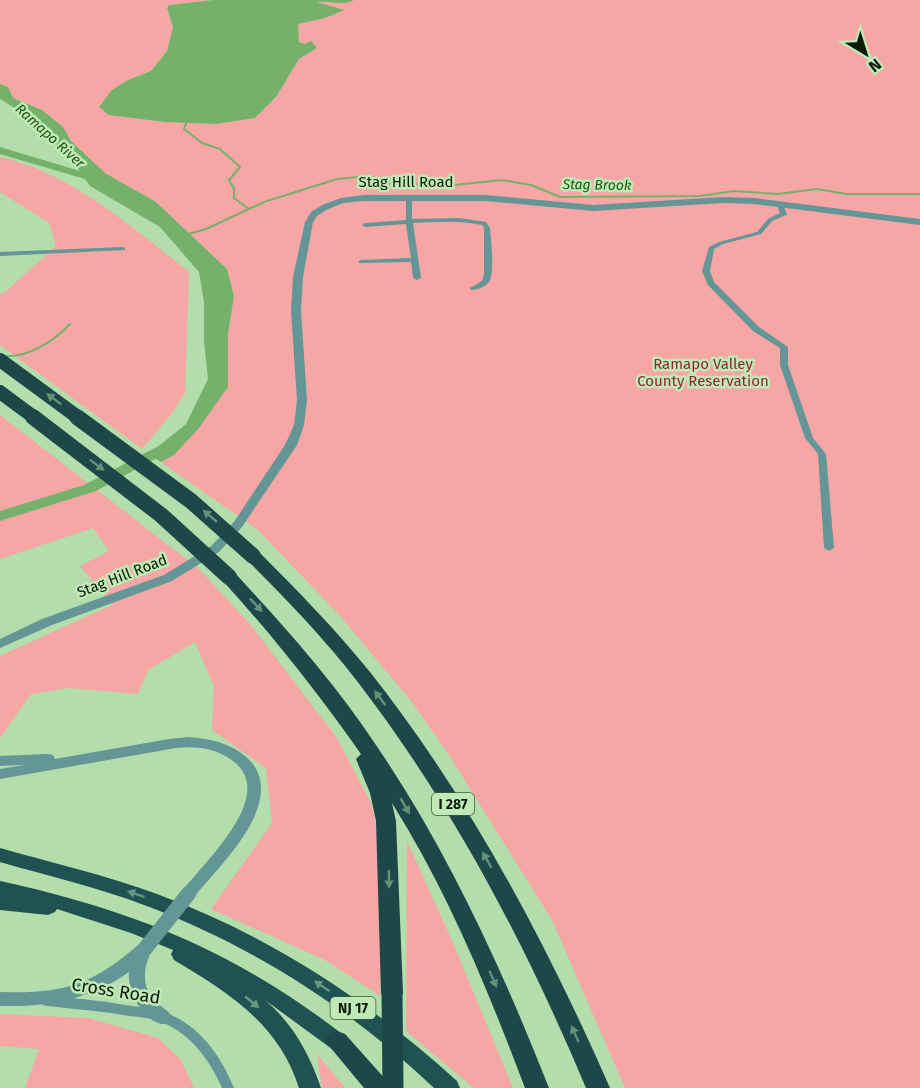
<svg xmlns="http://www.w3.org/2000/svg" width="920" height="1088" font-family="'Fira Sans',sans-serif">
	<rect width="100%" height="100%" fill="#b3ddaa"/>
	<path fill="#f6a6a5" d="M0 0H213L169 5 167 9 173 27 167 51 151 71 128 80 99 107 109 115 163 122 216 124 255 118 276 97 299 59 317 48 311 41 305 44 299 42 298 24 325 18 343 10 315 2C330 0 342 7 354 0H920V1088H625L552 920 449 755 411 701 342 618 258 530 161 462 174 455 228 334 234 296 227 269 156 202 105 173 71 141 63 127 42 110 13 98 8 87 0 84Z
		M0 157C70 172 133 228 189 272L185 393 173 412 142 449 0 345V294H3L56 246 49 223 0 192Z
		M0 415 199 569 250 624 337 738 371 803 381 848 380 996 325 960 211 909 272 823 266 768 212 730 214 687 195 642 148 670 138 694 68 688 31 694 0 738V656L112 605 80 566 109 551 93 528 0 559Z
		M407 841 453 943 513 1088H474L406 1031Z
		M0 1014 88 1018 158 1038 181 1060 194 1088H25L39 1049 0 1046Z
		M317 1054 345 1088H322Z"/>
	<path fill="#76b16b" d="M213 0H354C342 7 331 0 317 2L344 10 325 18 298 24 299 42 305 44 311 41 317 48 299 59 276 97 255 118 216 124 164 122 109 115 99 107 112 90 128 80 151 71 167 51 173 27 167 8 169 5Z
		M0 84 8 87 13 98 42 110 63 127 71 141 105 173 156 202 227 269 234 296 228 334V387L199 428 174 455 161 462 149 454 186 424 208 379 204 341V302L199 272 160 227 90 186 72 160 26 115 0 99Z"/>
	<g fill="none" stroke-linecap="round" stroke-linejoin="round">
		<path stroke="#76b16b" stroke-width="2" d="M187 121 184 129 202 143 220 149 240 167 229 180 234 189V198L249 209
			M185 235 206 229 264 202 337 179 369 176 391 184 454 185 502 180 531 185 560 197 700 196 734 191 778 194 817 189 846 194H920
			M4 356C28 358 54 341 70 324"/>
		<path fill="#76b16b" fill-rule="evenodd" d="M0 147 103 178 105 180 103 182H95L0 154Z
			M170 440 178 445 175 448 96 491 0 521V511L84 485Z"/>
		<path fill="#649597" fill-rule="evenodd" d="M409 196 412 198V219L459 218 486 222 490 228C491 240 495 273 489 282 485 287 477 290 471 290L470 288 482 281 484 275V228L482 225C459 220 436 222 413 223L421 278 417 280 413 278 411 262 359 263V261L361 260 411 258 406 224 365 227 362 225 365 223 406 220V198Z
			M779 201 782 203 787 214 786 215 772 221 761 234 723 244 714 249 710 271 714 282 759 327 788 347V365L813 438 826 454 834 548 829 551 824 548 818 454 805 438 780 365V348L753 331 708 285 702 271 709 247 719 242 757 232 768 219 780 213 776 203Z
			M123 247 125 248V250L0 256V252Z
			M47 996C73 998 99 1000 125 1005 137 1007 149 1008 161 1011 198 1023 220 1054 234 1088H222C210 1060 190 1033 161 1022 151 1018 140 1017 129 1016 102 1011 75 1009 47 1006L43 1005 41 1001 43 997Z"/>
		<path fill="#649597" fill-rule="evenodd" d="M364 195H486L593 205 723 197 755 198 920 219V225L755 204 723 203 593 211 486 201H364L343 203 328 209 317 216 313 222 303 277 301 311 307 400 304 425 297 445 242 527 219 552 172 581 52 625 0 648V639L42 619 164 575 211 546 234 522 285 445 294 425 297 400 291 311 293 277 305 222 311 212 322 205 341 198Z
			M189 737C212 739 236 744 252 763 285 805 219 866 194 897L189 899 184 897 181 893 184 889C205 861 278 795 233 761 216 748 196 746 176 748L0 779V769L24 765 0 766V756L48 754 53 755 55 759 169 739Z
			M144 944 150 945 152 950C143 967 141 988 156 1002 162 1008 170 1011 173 1018L171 1023C147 1031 127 992 129 972 89 1000 48 1007 0 1006V992C62 994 91 986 138 945Z"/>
		<path fill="#205254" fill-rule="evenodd" d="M0 848C52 863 106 875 157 894 270 936 368 1000 457 1081L460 1088H434C350 1008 253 946 144 905 97 887 48 876 0 862Z
			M0 881C137 911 239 953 350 1040L354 1046 350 1052 343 1055 336 1052 265 1000C293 1024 309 1053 321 1088H299C279 1024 229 993 174 960L171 954 173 950 131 933 57 909 55 912 48 915 0 910Z"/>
		<path fill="#1d4749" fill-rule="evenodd" d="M253 551 259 552C298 591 336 630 370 672 470 799 545 940 610 1088H586C525 943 453 806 357 681 324 638 285 598 247 560L245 556Z
			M229 572 235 573C269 610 303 647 334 687 428 808 493 946 549 1088H525C488 990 448 892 392 803L396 821 403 993 400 1000 392 1002 384 1000 381 993 376 821 370 793 356 759 361 754C318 693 273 636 223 581L221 577 223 573Z
			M337 1031 345 1034 387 1081 391 1088H364L325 1041 329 1034Z"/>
		<path stroke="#649597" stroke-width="15" d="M144 950 189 893"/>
		<path stroke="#1d4749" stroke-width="14" d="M0 360 79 418
			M0 392 35 418"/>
		<path stroke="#1d4749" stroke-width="16" d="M33 417 161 515 229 577
			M77 417 191 501 253 556"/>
		<path stroke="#1d4749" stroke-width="21" d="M392 993 393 1088"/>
	</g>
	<defs><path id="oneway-solid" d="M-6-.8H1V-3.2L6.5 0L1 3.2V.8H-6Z" transform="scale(1.5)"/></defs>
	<g fill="#66907a">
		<use href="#oneway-solid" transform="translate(54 399) rotate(-144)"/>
		<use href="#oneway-solid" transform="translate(97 465) rotate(37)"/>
		<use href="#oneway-solid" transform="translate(210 516) rotate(-140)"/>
		<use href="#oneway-solid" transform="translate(256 605) rotate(47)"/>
		<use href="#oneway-solid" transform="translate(380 698) rotate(-127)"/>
		<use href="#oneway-solid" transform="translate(405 806) rotate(60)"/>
		<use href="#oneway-solid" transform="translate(487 860) rotate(-120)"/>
		<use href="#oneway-solid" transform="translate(389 879) rotate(89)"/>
		<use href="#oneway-solid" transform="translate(493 979) rotate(66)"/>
		<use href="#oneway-solid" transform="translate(575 1034) rotate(-114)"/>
	</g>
	<g fill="#689681">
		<use href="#oneway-solid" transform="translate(136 894) rotate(-161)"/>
		<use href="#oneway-solid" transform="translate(322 986) rotate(-146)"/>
		<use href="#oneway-solid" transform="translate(252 1002) rotate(40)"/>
	</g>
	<g text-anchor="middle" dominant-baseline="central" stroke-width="5" stroke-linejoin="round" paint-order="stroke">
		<g font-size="14" font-style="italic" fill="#1f5913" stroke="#bfeab7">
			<text transform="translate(50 136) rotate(42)">Ramapo River</text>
			<text transform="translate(597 185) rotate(1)">Stag Brook</text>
		</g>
		<g fill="#bfeab7" stroke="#42593d" stroke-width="1.5">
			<rect x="432" y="793" width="42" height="22" rx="4.5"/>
			<rect x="330.5" y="997" width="45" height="22" rx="4.5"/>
		</g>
		<g font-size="14" font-weight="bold" fill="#0c1b09">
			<text x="453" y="804">I 287</text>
			<text x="353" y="1008">NJ 17</text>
		</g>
		<g font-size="15" fill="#0c1b09" stroke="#bfeab7">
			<text x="406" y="182">Stag Hill Road</text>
			<text transform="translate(122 576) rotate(-21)">Stag Hill Road</text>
		</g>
		<g font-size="15" fill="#93242f" stroke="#bfeab7">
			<text x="703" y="364">Ramapo Valley<tspan x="703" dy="17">County Reservation</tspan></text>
		</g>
		<g font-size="18" fill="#0c1b09" stroke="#bfeab7">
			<text transform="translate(116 991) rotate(9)">Cross Road</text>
		</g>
	</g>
	<g transform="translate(866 54) rotate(142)" stroke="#bfeab7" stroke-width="4.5" paint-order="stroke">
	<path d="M0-4.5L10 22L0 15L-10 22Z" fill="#0c1b09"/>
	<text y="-9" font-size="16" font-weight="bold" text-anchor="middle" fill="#0c1b09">N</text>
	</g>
</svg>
